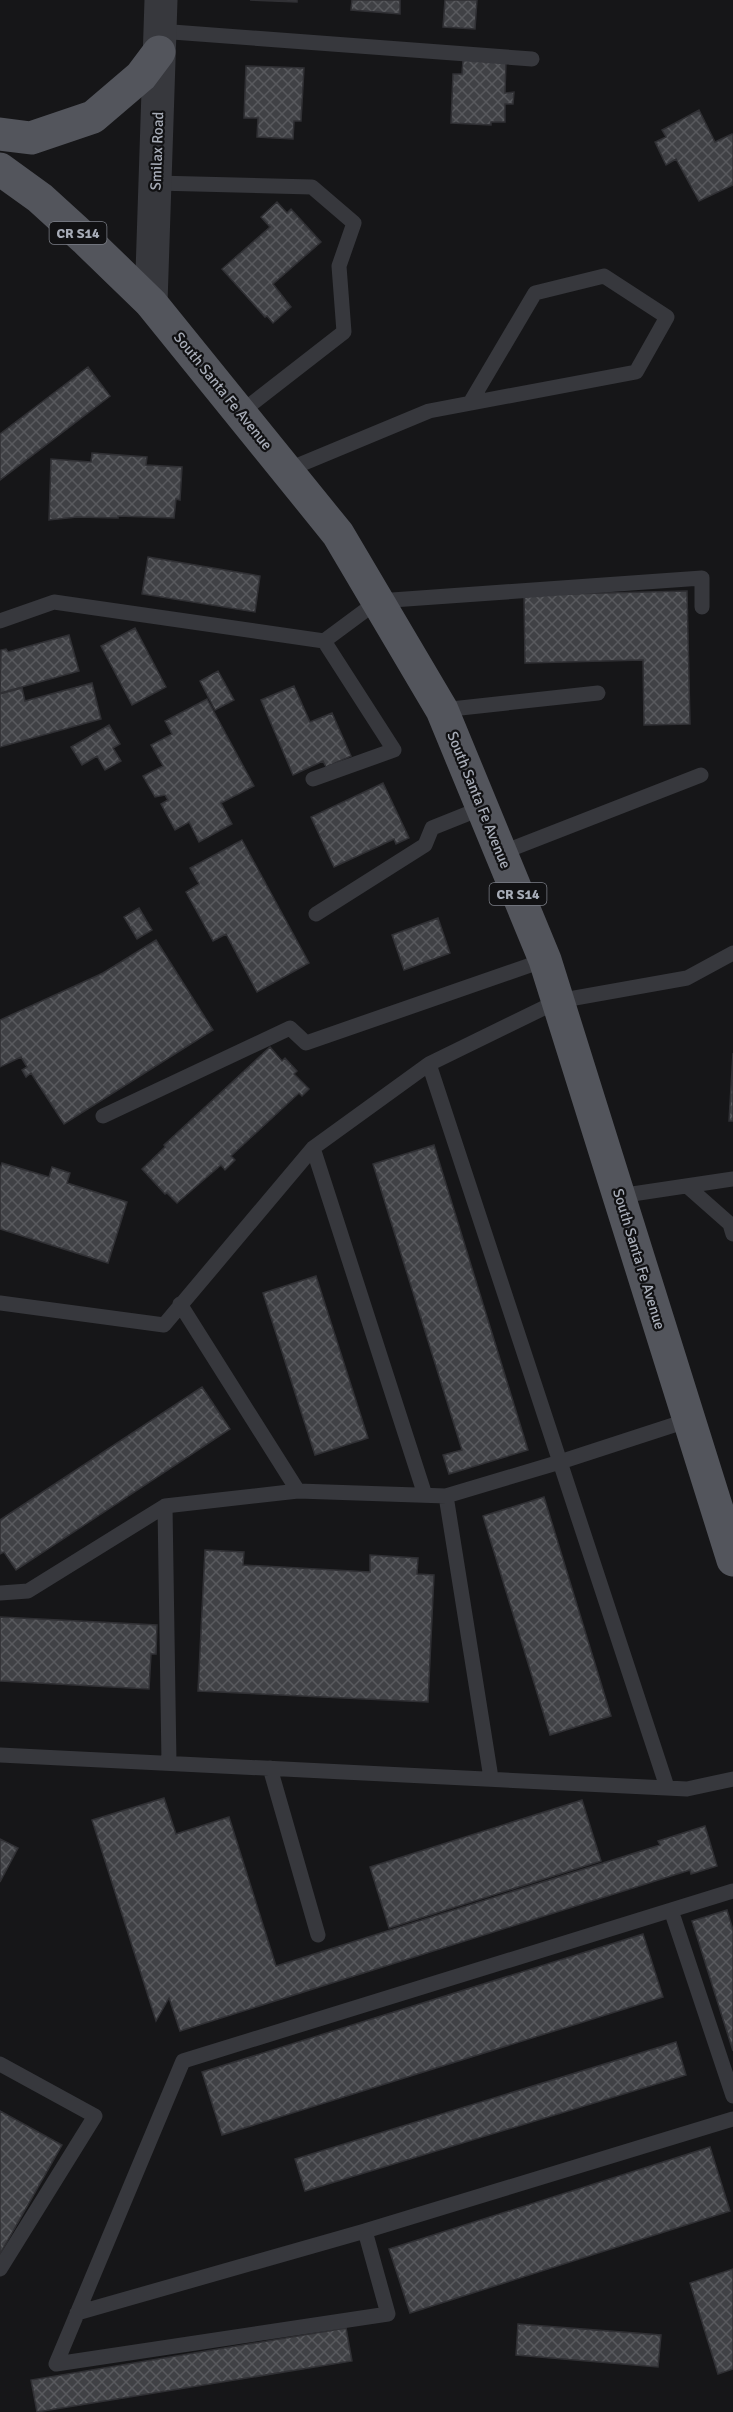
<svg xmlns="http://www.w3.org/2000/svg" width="733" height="2412" font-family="Signika,sans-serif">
	<defs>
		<pattern id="building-cross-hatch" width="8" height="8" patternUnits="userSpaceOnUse" patternTransform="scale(1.5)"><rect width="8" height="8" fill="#404145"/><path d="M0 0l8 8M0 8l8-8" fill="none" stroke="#595a5e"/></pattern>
	</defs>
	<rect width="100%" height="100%" fill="#161618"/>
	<path fill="url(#building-cross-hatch)" stroke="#303034" stroke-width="1.5" d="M250 0H297V2Z
		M352 0H400V14L351 10Z
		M445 0H477L475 29 443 27Z
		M463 60 506 61 505 93 514 92 513 104H505V122H491V125L451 123 453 74H462Z
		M246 66 304 68 301 121H294L293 139 257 137 258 118H244Z
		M699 110 715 142 732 134 733 135V185L699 201 676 159 666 165 655 142 666 137 662 130Z
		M277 202 287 213 291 209 321 242 273 284 291 307 273 323 267 316 265 317 222 269 270 227 261 217Z
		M88 367 110 396 0 480V434Z
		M92 453 147 457 146 465 182 467 180 500 176 499 174 518 118 516V518L77 517 49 520 51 459 91 462Z
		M148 557 260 576 255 612 142 594Z
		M687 591 690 724 644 725 643 660 525 663 524 595Z
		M135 628 166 687 132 705 101 646Z
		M69 635 79 671 0 693 1 650 6 649 8 652Z
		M218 671 234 700 215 710 200 681Z
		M92 683 101 719 0 747V694L22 688 25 701Z
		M294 686 310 722 332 713 351 756 326 767 323 761 293 775 261 700Z
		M207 699 254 786 221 803 232 824 199 842 189 822 175 830 161 804 168 800 165 795 155 797 143 776 163 766 151 745 172 734 165 721Z
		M109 725 120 744 113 748 121 761 105 770 97 756 82 765 71 747Z
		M383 783 409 838 396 844 394 839 334 867 311 817Z
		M242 840 309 963 257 992 226 934 213 941 186 892 199 884 190 868Z
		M139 908 152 930 137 939 124 917Z
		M438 918 450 953 404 970 392 935Z
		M156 940 213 1030 64 1124 31 1073 26 1077 22 1070 27 1067 21 1057 0 1067V1020L103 973Z
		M270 1047 282 1061 285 1058 297 1071 294 1074 309 1089 302 1096 299 1093 231 1156 235 1160 225 1170 221 1165 177 1203 167 1193 165 1194 142 1169 165 1147 164 1145Z
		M733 1053V1121H729Z
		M434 1145 528 1450 449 1474 443 1455 462 1450 373 1164Z
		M2 1163 49 1177 52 1167 70 1173 67 1183 127 1202 108 1263 0 1229V1169Z
		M316 1276 368 1438 315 1455 263 1293Z
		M202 1387 230 1429 16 1570 4 1552 0 1554V1520Z
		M544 1497 611 1716 550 1735 483 1516Z
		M205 1550 244 1552 243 1565 370 1572V1555L418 1558 417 1574 434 1575 428 1702 198 1691Z
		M0 1617 157 1625 156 1654H151L149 1689 0 1681Z
		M164 1798 176 1834 229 1817 276 1966 660 1845 658 1841 705 1826 717 1866 691 1874 690 1870 180 2031 169 1998 156 2021 92 1820Z
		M582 1800 601 1861 389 1928 370 1867Z
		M0 1839 18 1848 0 1882Z
		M727 1910 733 1930V2051L692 1921Z
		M643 1934 663 1997 222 2135 202 2072Z
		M676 2042 686 2075 305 2191 295 2159Z
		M0 2111 62 2145 0 2254Z
		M710 2147 730 2211 410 2313 389 2249Z
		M733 2269V2369L718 2374 690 2283Z
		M518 2324 661 2335 658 2367 516 2355Z
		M346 2328 352 2361 37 2412 31 2380Z"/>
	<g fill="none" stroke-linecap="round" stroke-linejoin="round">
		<path stroke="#37383d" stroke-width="15" d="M159 31 532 59
			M156 183 312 187 354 223 339 266 344 332 240 413
			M287 470 429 411 636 372 667 317 604 276 535 293 470 403
			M0 621 54 602 324 641
			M442 710 598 693
			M313 779 394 750 324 641 378 601 702 578V607
			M501 853 701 775
			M316 914 425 845 432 828 482 808
			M103 1116 290 1028 306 1043 545 960
			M313 1148 425 1495
			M687 1186 730 1224 733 1234
			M619 1196 733 1179
			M0 1303 164 1325 313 1148 429 1064
			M180 1304 298 1491 446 1496 560 1462 689 1420
			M446 1496 491 1778
			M0 1593 28 1591 165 1506
			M0 1755 687 1789 733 1779
			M169 1763 165 1506 298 1491
			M270 1768 318 1935
			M667 1787 429 1064 558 1001 687 978 733 953
			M733 1891 183 2061 56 2364 388 2314 365 2231 733 2119
			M671 1910 733 2096
			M0 2064 95 2116 0 2269
			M77 2313 365 2231"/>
		<path stroke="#37383d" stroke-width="33" d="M151 303 161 0"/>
		<path stroke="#53555c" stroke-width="33" d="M0 134 31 138 93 117 141 76 159 52
			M0 169 40 198 85 239 151 303 338 534 442 710 545 960 733 1560"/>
	</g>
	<g text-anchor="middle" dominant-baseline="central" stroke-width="4.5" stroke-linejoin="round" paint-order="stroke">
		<g fill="#111113" stroke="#7b7e86" stroke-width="1.5">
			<rect x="49.5" y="222" width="57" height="22" rx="4.5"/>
			<rect x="489.5" y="883" width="57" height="22" rx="4.5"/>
		</g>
		<g font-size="14" font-weight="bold" fill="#a8adb8">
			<text x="78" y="233">CR S14</text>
			<text x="518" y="894">CR S14</text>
		</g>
		<g font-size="15" fill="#a8adb8" stroke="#111113">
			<text transform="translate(157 151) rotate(-88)">Smilax Road</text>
			<text transform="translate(223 391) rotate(51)">South Santa Fe Avenue</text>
			<text transform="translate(479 800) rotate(68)">South Santa Fe Avenue</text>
			<text transform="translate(639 1259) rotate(73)">South Santa Fe Avenue</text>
		</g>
	</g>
</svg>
